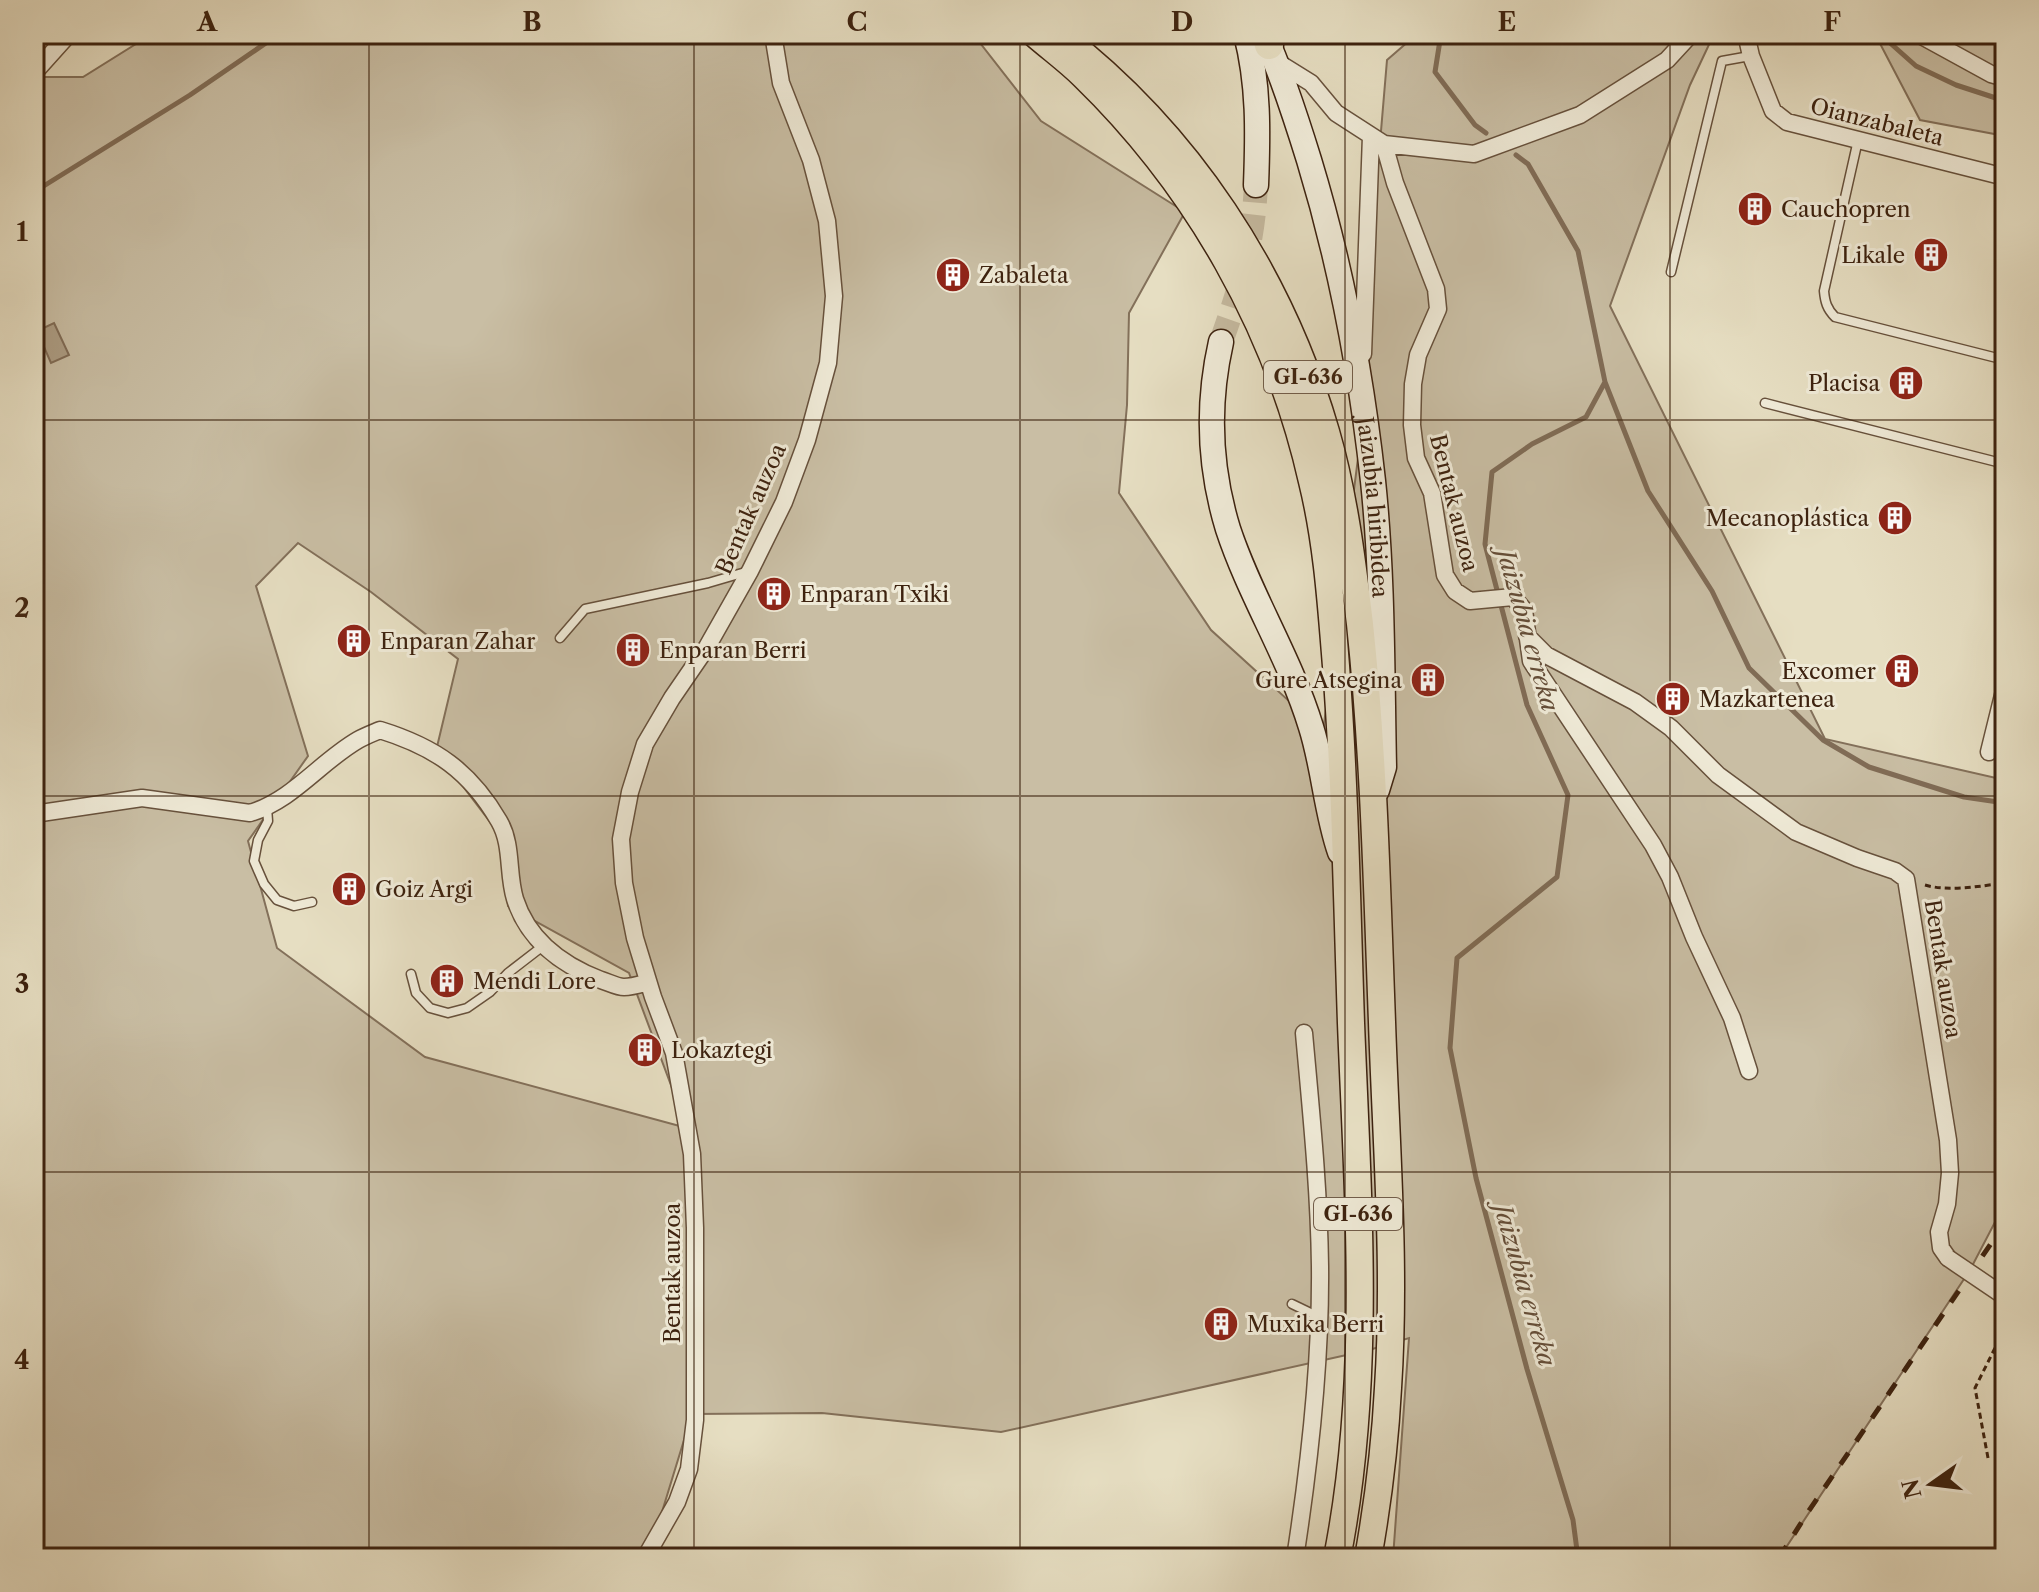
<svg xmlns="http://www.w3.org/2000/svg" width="2039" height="1592" font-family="'Libre Caslon Text',serif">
	<rect width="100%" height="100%" fill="#e6dec2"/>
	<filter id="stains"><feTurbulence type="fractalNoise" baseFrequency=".0025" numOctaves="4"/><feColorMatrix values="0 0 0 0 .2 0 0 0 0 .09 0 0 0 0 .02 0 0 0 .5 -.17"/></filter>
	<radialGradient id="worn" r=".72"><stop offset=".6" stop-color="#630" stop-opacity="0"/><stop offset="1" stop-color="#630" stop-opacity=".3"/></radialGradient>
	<path fill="#c9bea4" stroke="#83705a" stroke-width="2" fill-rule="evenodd" d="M152 34H973L1041 121 1185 212 1129 313 1127 405 1119 493 1211 630 1323 732 1368 380 1375 202 1387 60 1417 34H1714L1690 85 1610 306 1825 739 2005 780V1203L1970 1270 1779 1558H1393L1409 1338 1369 1350 1001 1432 822 1413 692 1414 650 1551 644 1558H34V77H83ZM298 543 371 592 458 659 436 751 500 835 508 906 629 973 687 1128 425 1057 277 948 248 841 308 756 256 586Z
		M1875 34H2005V136L1920 120Z"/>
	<path fill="#ad9e85" stroke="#806c56" stroke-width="2" d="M54 323 69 355 51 363 37 331Z"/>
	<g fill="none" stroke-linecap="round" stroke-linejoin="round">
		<path stroke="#806c56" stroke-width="5" d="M1441 34 1435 72 1475 125 1486 133
			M1880 34 1916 66 1956 85 2005 101
			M1516 155 1528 164 1578 251 1605 382 1586 417 1532 444 1492 472 1485 544 1527 705 1568 795 1557 877 1457 958 1450 1048 1476 1178 1527 1369 1573 1520 1578 1558
			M34 192 190 95 279 34
			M1605 382 1648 491 1712 591 1749 668 1823 740 1869 767 1964 797 2005 803"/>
		<path stroke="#c4b89e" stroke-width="24" stroke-dasharray="24 12" stroke-linecap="butt" d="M1221 342C1241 285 1253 245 1256 185"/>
		<g stroke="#67513c" stroke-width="11">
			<path id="service" d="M1858 140 1824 291C1825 302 1827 309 1835 317L2005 360
				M1671 272 1722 61 1750 56
				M1765 403 2005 464
				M560 638 585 609 708 583 749 571
				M267 808 268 821 258 840 254 861 264 884 277 900 294 906 312 902
				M411 974 416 993 430 1008 448 1013 467 1008 490 992 508 973 543 946
				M1292 1304 1319 1317
				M2002 1558 2005 1553"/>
		</g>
		<g stroke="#67513c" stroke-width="19">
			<path id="minor" d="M1746 34 1751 56 1773 111 1787 122 2005 177
				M1918 34 1991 74 2005 78
				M1274 60 1311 83 1336 113 1384 144 1474 154 1580 115 1667 60 1691 34
				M34 73 69 34
				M1384 144 1395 183 1436 289 1438 309 1418 355 1413 384 1412 425 1416 458 1432 493 1445 575 1455 591 1470 601 1513 597 1524 610 1531 661 1653 845 1670 877 1694 937 1732 1018 1749 1071
				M1363 354 1371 136
				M1527 636 1546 655 1635 702 1671 728 1718 775 1796 832 1857 858 1895 871 1906 879 1948 1140 1950 1173 1947 1204 1939 1232 1941 1248 1948 1258
				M1989 752 2005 687
				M34 814 142 798 250 813C293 800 320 762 358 740 365 736 373 733 380 730 435 747 470 771 499 821 513 845 507 873 515 899 528 940 562 965 601 980 608 982 617 987 624 987 632 987 641 984 648 982
				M645 1558 677 1502 689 1469 695 1420V1228L692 1154 674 1053 653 997 635 938 624 883 621 839 630 792 645 744 672 698 707 647 750 571 784 502 807 440 828 363 834 296 827 221 811 160 781 83 773 34
				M1295 1558C1310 1461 1321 1364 1320 1266 1319 1188 1311 1111 1304 1033"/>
		</g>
		<g stroke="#3d220f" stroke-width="27">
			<g id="secondary">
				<path d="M1246 34C1259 84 1258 133 1256 185"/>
				<path id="s1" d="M1264 34C1282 74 1296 118 1309 160 1341 265 1361 372 1373 481 1383 576 1382 672 1384 767L1377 790"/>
				<path d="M1221 342C1207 404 1209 467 1228 529 1250 596 1290 658 1311 727 1324 768 1326 812 1340 852"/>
			</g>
		</g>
		<g stroke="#3d220f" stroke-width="29">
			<path id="primary" d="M1035 34C1051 48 1069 61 1084 76 1197 186 1277 327 1312 481 1327 542 1331 604 1336 666 1345 785 1347 904 1351 1023 1358 1202 1372 1381 1337 1558
				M1058 34C1188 134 1280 274 1326 432 1344 494 1352 559 1360 624 1374 756 1377 889 1382 1022 1386 1143 1396 1267 1388 1388 1385 1445 1378 1502 1368 1558"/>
		</g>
		<g stroke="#3d220f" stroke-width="31">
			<path id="trunk" d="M1266 34 1269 45"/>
		</g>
		<path stroke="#3d220f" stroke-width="3" stroke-dasharray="6 4" stroke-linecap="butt" d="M1925 885C1949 892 1980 886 2005 883
			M1988 1458 1975 1388 2005 1328"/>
		<use href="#service" stroke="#efead7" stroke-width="8"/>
		<use href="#minor" stroke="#efead7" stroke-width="16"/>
		<use href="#secondary" stroke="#efead7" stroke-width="24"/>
		<use href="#primary" stroke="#e6dec2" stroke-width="26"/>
		<use href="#trunk" stroke="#e6dec2" stroke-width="28"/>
		<path stroke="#3d220f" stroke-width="5" stroke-dasharray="14 14" stroke-linecap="butt" d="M1779 1558 1808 1512 2005 1223"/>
		<g stroke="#67513c" stroke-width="19" stroke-linecap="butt">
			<path id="minor-bridge" d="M1948 1258 2001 1294"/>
		</g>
		<use href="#minor-bridge" stroke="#efead7" stroke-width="16"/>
	</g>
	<path fill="none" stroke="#3d220f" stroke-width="2" stroke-opacity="0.55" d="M369 34V1558M694 34V1558M1020 34V1558M1345 34V1558M1670 34V1558M34 420H2005M34 796H2005M34 1172H2005"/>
	<defs>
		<g id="building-disc" transform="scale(1.8)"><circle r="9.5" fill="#8f2418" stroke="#efead7"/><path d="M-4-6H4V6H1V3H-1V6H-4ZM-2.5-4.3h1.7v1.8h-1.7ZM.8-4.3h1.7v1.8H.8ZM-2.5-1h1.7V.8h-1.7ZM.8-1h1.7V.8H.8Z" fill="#fff"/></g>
	</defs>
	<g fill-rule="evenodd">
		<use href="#building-disc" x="1755" y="209"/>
		<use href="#building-disc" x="1931" y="255"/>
		<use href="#building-disc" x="953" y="275"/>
		<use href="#building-disc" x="1906" y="383"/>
		<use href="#building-disc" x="1895" y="518"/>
		<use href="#building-disc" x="774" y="594"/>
		<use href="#building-disc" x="354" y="641"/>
		<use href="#building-disc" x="633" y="650"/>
		<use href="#building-disc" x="1902" y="671"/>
		<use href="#building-disc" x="1428" y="680"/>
		<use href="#building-disc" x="1673" y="699"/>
		<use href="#building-disc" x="349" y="889"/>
		<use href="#building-disc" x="447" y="981"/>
		<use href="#building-disc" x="645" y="1050"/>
		<use href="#building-disc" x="1221" y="1324"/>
	</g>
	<g text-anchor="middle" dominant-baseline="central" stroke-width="6" stroke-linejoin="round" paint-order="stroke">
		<g fill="#efead7" stroke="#725e4b" stroke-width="2">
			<rect x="1264" y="361" width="88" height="32" rx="6"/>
			<rect x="1314" y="1198" width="88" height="32" rx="6"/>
		</g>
		<g font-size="20" font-weight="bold" fill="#3d220f">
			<text x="1308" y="377">GI-636</text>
			<text x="1358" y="1214">GI-636</text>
		</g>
		<g font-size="22" fill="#3d220f" stroke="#efead7">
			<text transform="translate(1877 122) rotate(14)">Oianzabaleta</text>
			<text transform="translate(1454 503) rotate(76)">Bentak auzoa</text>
			<text stroke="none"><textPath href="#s1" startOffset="488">Jaizubia hiribidea</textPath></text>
			<text transform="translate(751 509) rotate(-66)">Bentak auzoa</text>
			<text transform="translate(1943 969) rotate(81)">Bentak auzoa</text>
			<text transform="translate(672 1273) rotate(-90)">Bentak auzoa</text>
		</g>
		<g font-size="22" fill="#3d220f" stroke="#efead7" text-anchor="start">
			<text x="1781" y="209">Cauchopren</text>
			<text x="1905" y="255" text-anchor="end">Likale</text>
			<text x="979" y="275">Zabaleta</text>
			<text x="1880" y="383" text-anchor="end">Placisa</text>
			<text x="1869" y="518" text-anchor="end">Mecanoplástica</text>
			<text x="800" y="594">Enparan Txiki</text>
			<text x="380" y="641">Enparan Zahar</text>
			<text x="659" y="650">Enparan Berri</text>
			<text x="1876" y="671" text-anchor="end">Excomer</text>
			<text x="1402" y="680" text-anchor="end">Gure Atsegina</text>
			<text x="1699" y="699">Mazkartenea</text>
			<text x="375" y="889">Goiz Argi</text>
			<text x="473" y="981">Mendi Lore</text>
			<text x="671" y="1050">Lokaztegi</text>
			<text x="1247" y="1324">Muxika Berri</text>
		</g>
		<g font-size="24" font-style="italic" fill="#644d38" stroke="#efead7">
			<text transform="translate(1528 630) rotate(74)">Jaizubia erreka</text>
			<text transform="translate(1525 1285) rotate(74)">Jaizubia erreka</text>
		</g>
	</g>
	<rect width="2039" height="1592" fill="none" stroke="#e6dec2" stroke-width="88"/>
	<g transform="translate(1931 1484) rotate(256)" stroke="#efead7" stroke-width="6" paint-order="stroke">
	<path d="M0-6L14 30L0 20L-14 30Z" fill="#3d220f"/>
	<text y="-12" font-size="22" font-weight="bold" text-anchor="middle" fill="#3d220f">N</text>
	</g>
	<rect x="44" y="44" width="1951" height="1504" fill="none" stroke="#3d220f" stroke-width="3"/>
	<g font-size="26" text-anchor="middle" font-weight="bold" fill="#3d220f">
		<text x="207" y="31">A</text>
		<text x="532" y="31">B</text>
		<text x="857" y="31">C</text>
		<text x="1182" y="31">D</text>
		<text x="1507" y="31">E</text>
		<text x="1832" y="31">F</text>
		<text x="22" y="241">1</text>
		<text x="22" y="617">2</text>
		<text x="22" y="993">3</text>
		<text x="22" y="1369">4</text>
	</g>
	<rect width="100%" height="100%" filter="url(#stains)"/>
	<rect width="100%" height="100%" fill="url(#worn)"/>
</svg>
